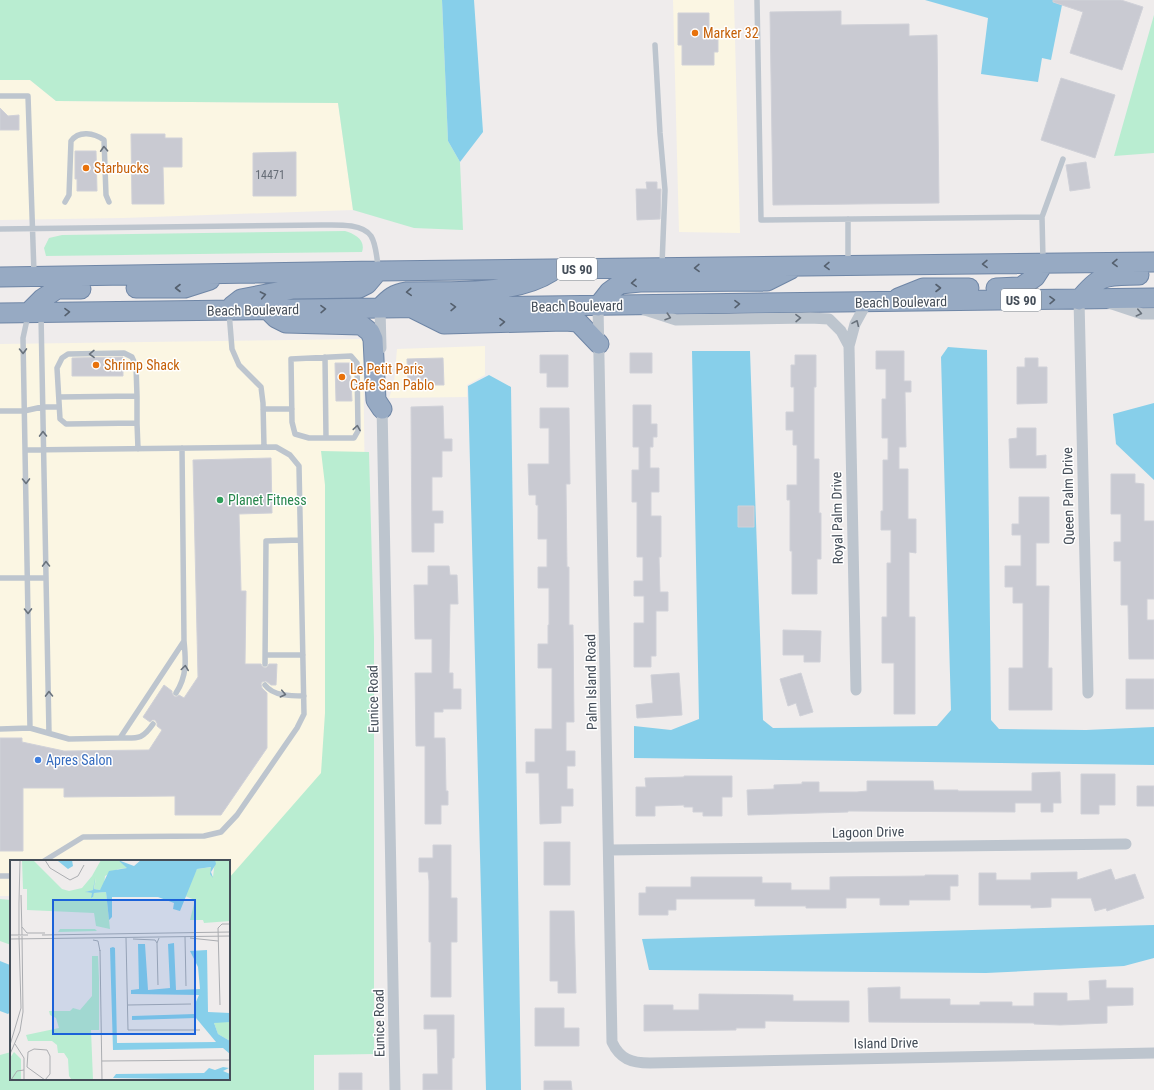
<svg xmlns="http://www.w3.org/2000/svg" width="1154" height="1090" font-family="'Roboto Condensed',sans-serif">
	<rect width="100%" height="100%" fill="#efecec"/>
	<path fill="#fbf6e3" d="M673 0H734L740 233 679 232Z
		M0 80H30L56 101 338 103 353 210 123 218 0 220Z
		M363 339 370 896H229V861H11V896H0V344Z
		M485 346V375L467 385V397L389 398 394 383 397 349Z"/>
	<path fill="#b9edd1" d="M0 0H442L448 141 460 162 463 230 414 228 353 210 338 103 56 101 30 80H0Z
		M1154 15V153L1114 156Z
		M345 231C355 234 366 240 362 252L46 256 44 248 49 238 62 235Z
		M321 451 369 452 374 638V1054L314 1055V1090H0V1055L11 1052V1079H229V878L321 773 325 713V485Z
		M0 899 11 900V945L0 941Z"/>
	<path fill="#87cfea" d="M442 0H474L483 132 460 162 448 141Z
		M925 0H1063L1051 60 1042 58 1038 82 981 74 988 18Z
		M948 347 987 350 991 720 999 729 1086 730 1154 727V765L634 758V726L671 730 699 719 692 351H750L763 720 773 728 937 726 951 710 941 357Z
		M489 375 511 387 521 1090H486L468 386Z
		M1154 403V480L1116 444 1113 414Z
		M1154 925V958L1124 966 986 973 649 970 642 939Z
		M0 961 10 965 11 968V1011L8 1014 0 1011Z"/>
	<path fill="#c9cad2" stroke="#d0d1d8" d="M1053 0H1121L1143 7 1122 70 1070 53 1083 12 1053 2Z
		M841 11V25L909 24V36L937 35 939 203 773 205 770 12Z
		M678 13H709V27H713V39H718V52H714V65H682V45H678Z
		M1061 78 1115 95 1095 158 1041 140Z
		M0 108 8 116 19 115V130H0Z
		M131 134H165V138H182V167H163L164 204H132Z
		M75 151H96L97 191H77V179H75Z
		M296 152V196H253V153Z
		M1086 162 1090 188 1070 191 1066 165Z
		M646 182H657V189H661L660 219 637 220 636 189H647Z
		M876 351H904V381H911V392H905L906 447H899V469H908V519H916V553L909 552V617H915V714H894V663H882V617H887V563H891V530H881V511H883V460H888V438H882V399H886V369H876Z
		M630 353H652V373H630Z
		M540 355H568V387H547V373H540Z
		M795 355H816V387H814V459H819V513H821V559H817V594H792V551H790V500H787V485H797V445H793V430H786V412H794V387H791V365H795Z
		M123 357V376H72V358Z
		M443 358 444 385H423V381H408L407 359Z
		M1025 358H1038V367H1047V403L1017 404V367H1025Z
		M335 363H350L352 401H336Z
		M633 405H651V424H657V437H653V447H650V468H659V492H651V516H661V557H659L660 592H668V611H656V656H651V667H634V623H644V596H634V581H643V557H637V502H632V470H639V447H633Z
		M443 406 444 439H452V451H442V477H432V511H443V523H434V552H412L411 407Z
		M540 408H569L570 484H566L567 567H569V625H573L574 722H566V751H575V766H567V789H573V806H561V823L540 824 539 773H526V762H535V729H552V668H538V644H548V625H549V588H538V567H547V539H538V505H536V495H529L528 464H549V428H540Z
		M1017 428H1036V456L1046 455V468H1010L1009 439 1017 438Z
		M271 458 272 513 239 514 241 591H246L245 664H261L262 666 265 668 267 667 269 664H277L276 685H271L266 681 262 682 261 684 262 688 267 693V748L221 815H175V796L64 797V788H23V851H0V738H22V742L64 751 149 750 162 730 157 726V723L155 720H152L150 722 143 717 164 685 172 691V693L174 696 176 697 179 695 184 698 198 677 193 460Z
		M1111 474H1135V483L1144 484V521H1154V599H1147V620H1154V659H1129L1128 605H1121V561H1114V542H1121V514H1111Z
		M1019 497H1049V543H1036V586H1049L1048 668H1052V710H1009V668H1023V603H1013V587H1005V566H1021V535H1012V524H1019Z
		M738 506H754V527H738Z
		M428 566H449L450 575H457L458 604H450L449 673H453V689H461V709H443V712H434V738H445L446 791H448V805H441V824H425V746H416L415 673H432V639H415L414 585H428Z
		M783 630 821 631 820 662H804V655H783Z
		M679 673 682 715 637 718 636 705 653 703 651 675Z
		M801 673 813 712 800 716 796 703 788 706 780 679Z
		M1126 679H1154V709H1126Z
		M1060 772 1061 803H1053V812H1041V803H1015V812L848 811V812L748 815 747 790 774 789V785L802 784V782H819V792H857L867 791V781H933L934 790H958V791H1032V773Z
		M1081 774H1115V805H1099V814H1081Z
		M684 776H732V797H722V816H703V812H693V807H684V805L655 806V816H636V787H646L645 778 684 777Z
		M1137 786H1154V806H1137Z
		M544 842H570V885H544Z
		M433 845H451V898H457V942H451V997H431V942H429V881L428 872H419V858H433Z
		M1111 869 1115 880 1135 874 1144 898 1107 911 1106 908 1095 911 1091 898H1051V907L1031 908V905H979V873H996V880H1031V873L1077 872V880Z
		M925 875H958V886H950V900H909V905H880V898H846V908H806V906H755V899H676V910H668V915H639V893H646V887H691V877H762V883H791V890H830V877L925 876Z
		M550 911H574L576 993H558V981H550Z
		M1106 980V988H1133V1005L1107 1006V1023L1060 1025 1034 1024V1023L869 1022 868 988 900 987V999H950V1005H980V1002H1012V1006H1034V993H1067V1001L1090 1000 1089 981Z
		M699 994 793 995V1001H849V1022L765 1021V1028H736V1030L644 1031V1005H673V1010H699Z
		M535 1008H564V1028H579V1046H535Z
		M424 1015H454V1058H452V1090H423V1074H438L437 1029H424Z
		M339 1073H362V1090H339Z
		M544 1081H571L572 1090H544Z"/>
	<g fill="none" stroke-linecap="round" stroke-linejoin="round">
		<g stroke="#6f86a6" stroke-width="21">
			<path id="trunk" d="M0 277 378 271 1154 262
				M136 288H185L210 280
				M996 288 1021 287 1035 277 1044 263
				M898 298 923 288H969
				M1079 300C1101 273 1105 276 1139 275
				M232 306 241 299 293 289 359 288 367 284 378 271
				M598 306 609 292 620 284 640 282 767 281 791 269
				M380 308C389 298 394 294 407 292 450 291 514 296 551 272
				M414 309 444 324 565 321 578 322 599 344
				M268 310 276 318 286 323 361 325 370 332 373 339 376 400 382 409
				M0 313 1154 298
				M28 313 42 299 57 289H81"/>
		</g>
		<path stroke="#bdc5ce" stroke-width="5.5" d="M757 0 761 220 1042 217 1063 159
			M655 45 660 133 665 190 662 264
			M0 96H28L34 273
			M65 202 69 195 71 141C79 130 94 133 104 140L106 195 109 202
			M1042 217 1043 260
			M848 219V262
			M0 229 322 225C336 225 362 223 371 236 376 244 377 258 378 267
			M229 312 232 349 239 365 261 387 263 403 264 447
			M28 315 23 338 30 728
			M41 315 49 733
			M325 357 326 438H309L295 434 292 422 291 359 351 356 357 363 358 431 354 438H326
			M59 397 137 396V423L66 424 60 419 57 368 62 358 68 354 124 353 132 357 136 366 137 396
			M263 409H292
			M0 411H24L42 407H59
			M137 423 138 449
			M25 450 276 447 290 455 299 466 304 714 297 728 237 815 221 832 204 836 83 837 44 861
			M0 578H46
			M265 655H303
			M265 664 266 541 300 540
			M265 685C273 696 291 696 304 696
			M176 693C187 676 186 661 184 641
			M0 729 30 728 69 739 120 738 184 641 182 448
			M120 738C138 738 142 740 153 724
			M0 876H11"/>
		<path stroke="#bdc5ce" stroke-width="11" d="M1079 300 1088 693
			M1109 303 1142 314H1154
			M598 306 612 1042C620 1059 631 1063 650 1063L1154 1053
			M380 308 381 348
			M645 310 676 320 810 318 829 319 841 331 849 346
			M382 405 395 1090
			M856 690 849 346 855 324 867 302
			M609 850 1126 844"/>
		<use href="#trunk" stroke="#97aac3" stroke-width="19"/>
	</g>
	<defs><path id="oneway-chevron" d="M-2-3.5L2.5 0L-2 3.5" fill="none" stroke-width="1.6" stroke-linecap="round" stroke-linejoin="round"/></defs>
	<g stroke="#69727c">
		<use href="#oneway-chevron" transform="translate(104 149) rotate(-93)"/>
		<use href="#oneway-chevron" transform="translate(1139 313) rotate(13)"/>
		<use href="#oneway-chevron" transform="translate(668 317) rotate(18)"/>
		<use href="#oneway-chevron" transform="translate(798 318) rotate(-1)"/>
		<use href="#oneway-chevron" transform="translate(856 323) rotate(-66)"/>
		<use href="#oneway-chevron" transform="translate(23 351) rotate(89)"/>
		<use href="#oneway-chevron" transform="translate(92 354) rotate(179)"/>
		<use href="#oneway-chevron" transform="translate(357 428) rotate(-81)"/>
		<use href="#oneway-chevron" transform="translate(43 434) rotate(-91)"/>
		<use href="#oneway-chevron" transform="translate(26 481) rotate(89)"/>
		<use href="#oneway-chevron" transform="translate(46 564) rotate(-91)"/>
		<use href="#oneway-chevron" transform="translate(28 611) rotate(89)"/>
		<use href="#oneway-chevron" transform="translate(185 668) rotate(-82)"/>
		<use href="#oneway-chevron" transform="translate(49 694) rotate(-91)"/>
		<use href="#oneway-chevron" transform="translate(283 694) rotate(12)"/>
	</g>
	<g stroke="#55606e">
		<use href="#oneway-chevron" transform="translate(1115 263) rotate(179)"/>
		<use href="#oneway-chevron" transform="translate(985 264) rotate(179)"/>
		<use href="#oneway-chevron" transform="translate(827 266) rotate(179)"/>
		<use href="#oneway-chevron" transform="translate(697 268) rotate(179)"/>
		<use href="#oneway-chevron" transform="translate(634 283) rotate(176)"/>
		<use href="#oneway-chevron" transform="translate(178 288) rotate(180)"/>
		<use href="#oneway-chevron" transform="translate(938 288)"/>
		<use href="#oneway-chevron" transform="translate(409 292) rotate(176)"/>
		<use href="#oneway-chevron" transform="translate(263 295) rotate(-11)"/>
		<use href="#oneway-chevron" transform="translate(1052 300) rotate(-1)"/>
		<use href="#oneway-chevron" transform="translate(737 304) rotate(-1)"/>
		<use href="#oneway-chevron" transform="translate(453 307) rotate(-1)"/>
		<use href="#oneway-chevron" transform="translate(323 309) rotate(-1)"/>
		<use href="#oneway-chevron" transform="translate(67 312) rotate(-1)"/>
		<use href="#oneway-chevron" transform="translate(502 322) rotate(-2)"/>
	</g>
	<g fill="#e8710a" stroke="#fff" stroke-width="1.5">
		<circle cx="695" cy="33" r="4"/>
		<circle cx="86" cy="168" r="4"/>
		<circle cx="96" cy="365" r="4"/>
		<circle cx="342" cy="377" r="4"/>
	</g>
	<circle fill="#2e9e5b" stroke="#fff" stroke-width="1.5" cx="220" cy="500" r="4"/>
	<circle fill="#3f7fe0" stroke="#fff" stroke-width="1.5" cx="38" cy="760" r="4"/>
	<g text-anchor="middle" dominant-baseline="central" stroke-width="3" stroke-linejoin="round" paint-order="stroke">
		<g font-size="12" fill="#666d77">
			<text x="270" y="175">14471</text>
		</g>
		<g fill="#fff" stroke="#7d838b" stroke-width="1">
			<rect x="557" y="258" width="40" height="22" rx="3"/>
			<rect x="1001" y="289" width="40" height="22" rx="3"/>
		</g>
		<g font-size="13" font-weight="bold" fill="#454e59">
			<text x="577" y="269">US 90</text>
			<text x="1021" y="300">US 90</text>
		</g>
		<g font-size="14" fill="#c56008" stroke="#fff" text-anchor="start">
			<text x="703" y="33">Marker 32</text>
			<text x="94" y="168">Starbucks</text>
			<text x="104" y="365">Shrimp Shack</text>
			<text x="350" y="369">Le Petit Paris<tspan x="350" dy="16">Cafe San Pablo</tspan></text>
		</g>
		<g font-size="14" fill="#454e59" stroke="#fff">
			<text transform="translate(901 302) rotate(-1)">Beach Boulevard</text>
			<text transform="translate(577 306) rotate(-1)">Beach Boulevard</text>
			<text transform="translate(253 310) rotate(-1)">Beach Boulevard</text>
			<text transform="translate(1068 496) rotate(-91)">Queen Palm Drive</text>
			<text transform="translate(837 518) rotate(-91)">Royal Palm Drive</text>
			<text transform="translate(591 682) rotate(-91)">Palm Island Road</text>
			<text transform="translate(373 699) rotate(-91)">Eunice Road</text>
			<text transform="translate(868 832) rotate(-1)">Lagoon Drive</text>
			<text transform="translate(379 1023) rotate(-91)">Eunice Road</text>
			<text transform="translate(886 1043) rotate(-1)">Island Drive</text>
		</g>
		<g font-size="14" fill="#27864d" stroke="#fff" text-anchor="start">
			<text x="228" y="500">Planet Fitness</text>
		</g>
		<g font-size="14" fill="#366cbe" stroke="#fff" text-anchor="start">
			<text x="46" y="760">Apres Salon</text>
		</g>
	</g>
	<g transform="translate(10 860)">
		<rect width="220" height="220" fill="#efecec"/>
		<path d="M12 0H23L52 29 59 31 72 28 82 16 91 0H108L118 8 108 9 95 16 94 27 90 30 84 29 86 18 83 30 76 32 82 33V38L84 33 96 32 100 69 86 66 84 53 17 50V29H13ZM205 0H220V61L194 63 193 60H180L185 40 175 36 180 22 187 9 202 7 200 12 203 17ZM50 69H85L87 71 48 72ZM82 96H88L89 119V170H81L83 220H62L59 216 58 199 54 193H48L47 185 42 181H18L16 175 49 168 46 158 40 155 39 151H60L63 148 70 150 82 136ZM211 161 220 162V181L208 174 204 163ZM4 192 11 199V220H0V198Z" fill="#b9edd1"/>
		<path d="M62 0 63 6 58 9 48 1ZM108 0 124 6 131 0H205L206 4 201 12 203 18 200 14 201 7 187 9 170 51 163 49 164 43 148 37H102V57L99 60 96 32 84 33 83 37 81 38 82 33 75 32 83 30 85 18 84 29 90 30 99 11 117 8ZM164 83 166 130 190 129 188 107 180 91 197 90 198 152 220 153V162L204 163 208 174 220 181V194L213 188 103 190 100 88 103 87 105 88 107 183 206 182 186 158 122 160V156L185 154V144L189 135 121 134V130L129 129 128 84H135L138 130 160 128 158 84ZM213 207 219 208 213 211 220 214V220L103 218 106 214 194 213 199 208 205 210Z" fill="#87cfea"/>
		<path fill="none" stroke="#abadb1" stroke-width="1" d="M35 0 40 8 60 20 68 16 74 5M11 35 12 75M9 43V75M9 43 10 0M12 67 17 73H35M0 75H18M32 75 220 72M175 77 176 126M116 78 118 170H190M180 78 208 81M0 79 220 76M123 79 145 80 147 83M83 80 88 81 90 91M90 90 92 220M148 125 147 83 149 78M118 145 181 144M210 145 208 68 212 64H220M5 184 14 198V220M0 185 11 148 9 76M0 194 10 171 13 152 12 76M92 201 220 200M17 207 18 192 24 189 37 190 40 196V214L35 220M17 207 35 220M1 220 7 211 14 210"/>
		<path fill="#1b62d9" fill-opacity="0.15" stroke="#1b62d9" stroke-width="2" d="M43 40H185V174H43Z"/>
		<rect width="220" height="220" fill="none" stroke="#454e59" stroke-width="2"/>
	</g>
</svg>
